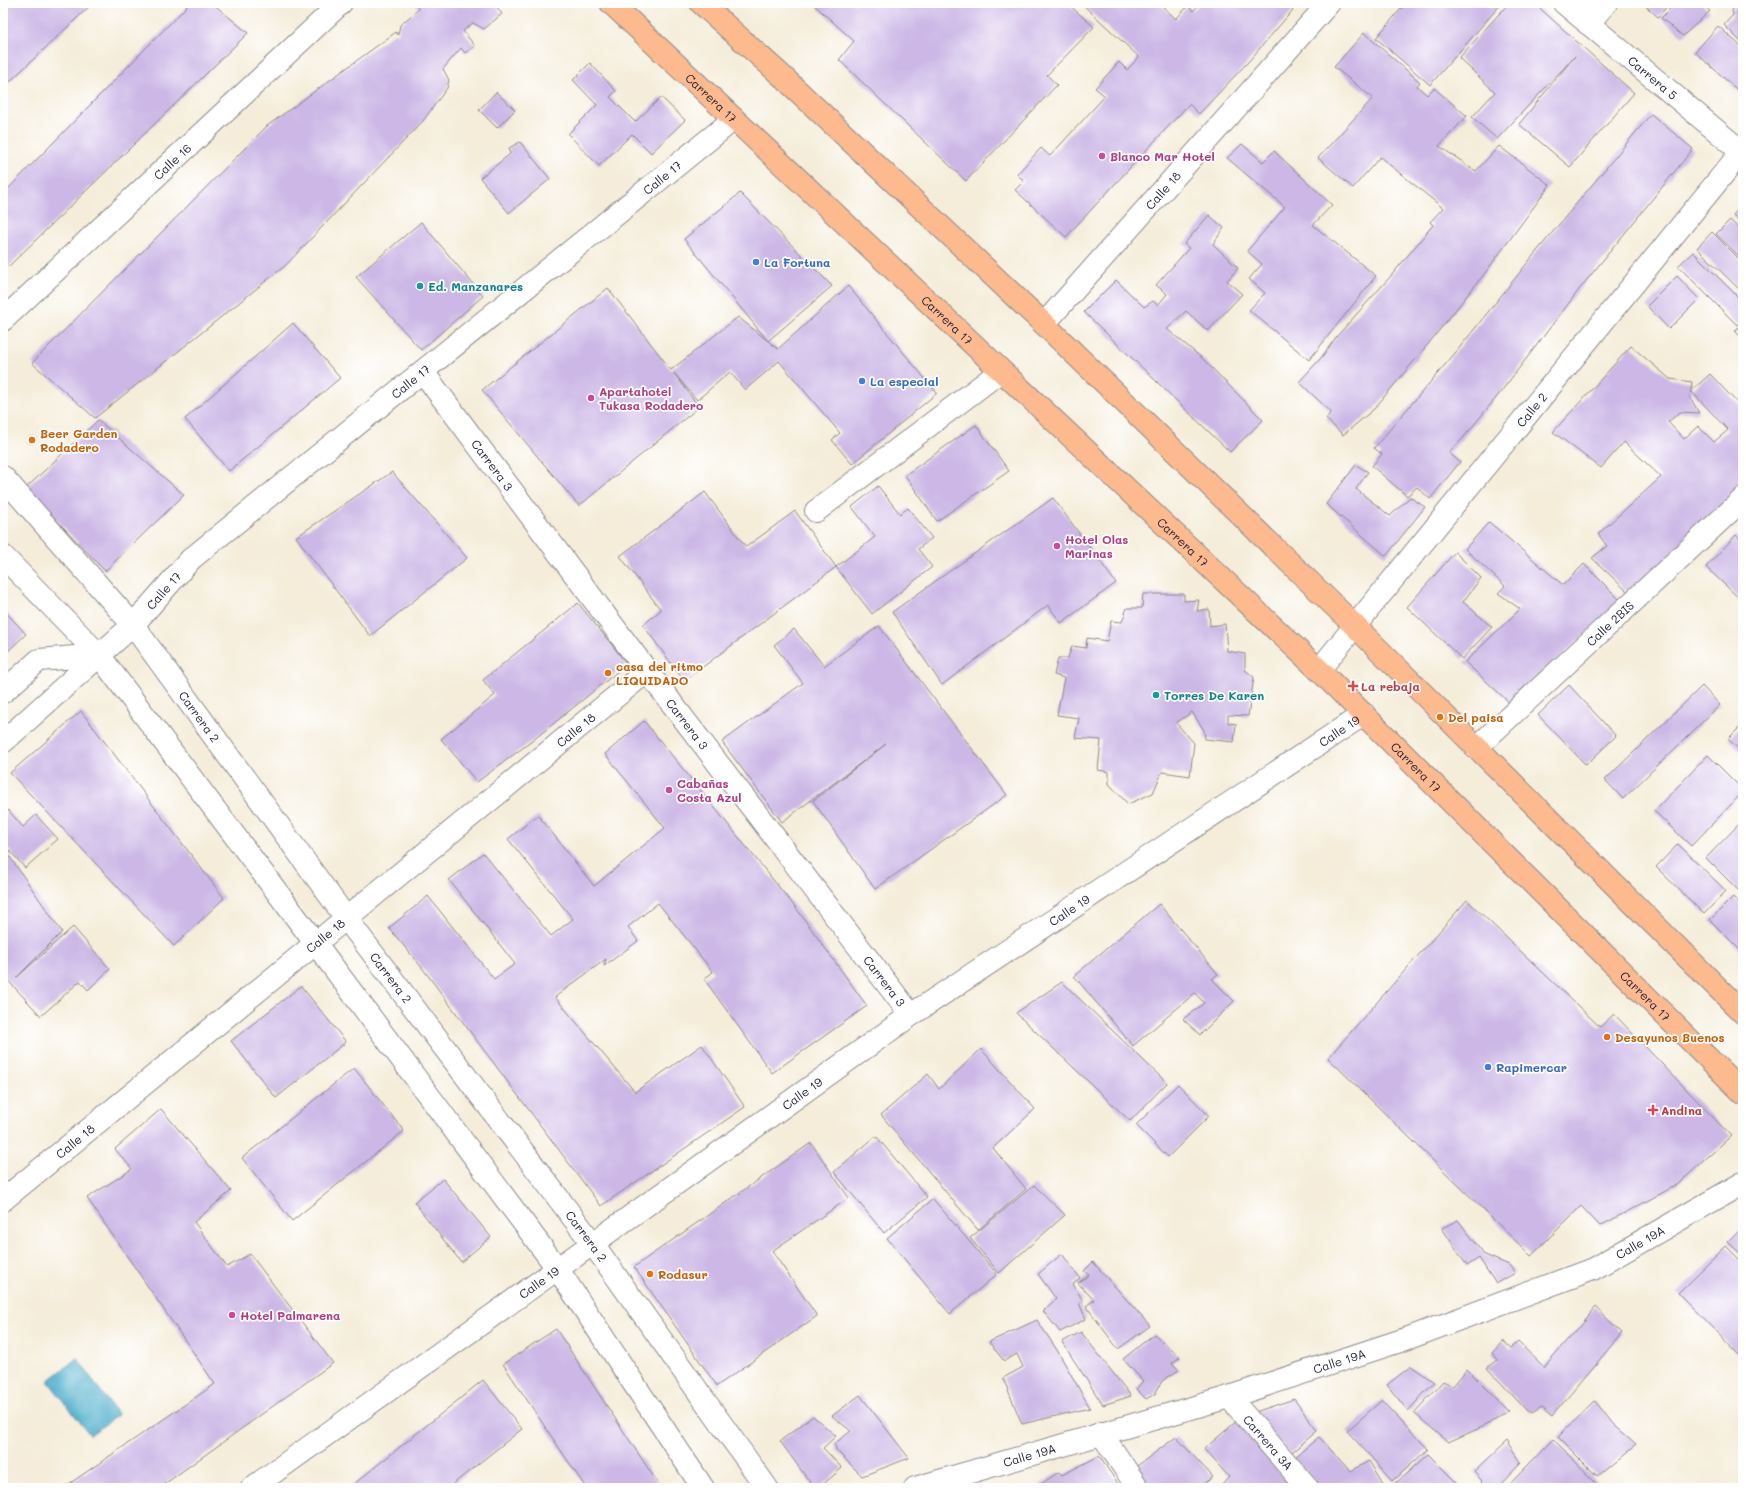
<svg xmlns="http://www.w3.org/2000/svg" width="1746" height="1491" font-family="Mali,sans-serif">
	<rect width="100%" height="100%" fill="#fff"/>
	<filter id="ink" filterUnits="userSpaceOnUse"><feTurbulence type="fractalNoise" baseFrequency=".025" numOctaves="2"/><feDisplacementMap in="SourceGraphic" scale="8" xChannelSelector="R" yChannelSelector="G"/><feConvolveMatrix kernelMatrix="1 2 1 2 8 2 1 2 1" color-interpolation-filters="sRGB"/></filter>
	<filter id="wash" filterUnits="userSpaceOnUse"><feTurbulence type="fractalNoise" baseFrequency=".012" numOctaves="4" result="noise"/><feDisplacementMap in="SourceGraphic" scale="16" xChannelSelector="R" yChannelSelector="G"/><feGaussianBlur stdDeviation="0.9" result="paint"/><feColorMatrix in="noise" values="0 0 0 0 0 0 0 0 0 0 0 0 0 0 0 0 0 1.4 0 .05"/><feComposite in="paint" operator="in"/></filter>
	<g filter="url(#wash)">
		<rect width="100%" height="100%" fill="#f5edda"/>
		<path fill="#4aacca" stroke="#366782" d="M77 1358 118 1415 90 1435 48 1381Z"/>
		<g id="blocks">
			<path fill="#ccb7e6" d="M3 3H93L3 88Z
				M190 3H212L248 33 8 267 3 261V194Z
				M414 3H494L502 14 484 29 473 23 463 31 475 46 465 53 461 48 443 69 449 80 447 88 423 121 286 265 95 418 32 363 267 126 396 32 398 35 400 25 419 9Z
				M812 3H1067L1094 27 1047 75 1057 85 966 181 839 60 854 41Z
				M1081 3H1159L1176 19 1188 6 1193 11 1201 3H1299L1248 62 1199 114 1189 104 1066 237 1015 190 1024 181 1017 174 1041 148 1050 156 1105 96 1095 88 1119 62 1127 70 1139 57Z
				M1406 3H1502L1430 85 1376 38Z
				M1509 3H1534L1634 93 1570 167 1519 124 1575 56 1497 139 1472 117 1495 92 1459 58Z
				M1642 3H1670L1658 17Z
				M1676 3H1701L1710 11 1683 36 1661 18Z
				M1740 3H1743V44L1724 25 1733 15 1732 10Z
				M1718 26 1743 48V95L1695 52Z
				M1364 33 1420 82 1417 86 1427 95 1434 88 1467 116 1439 146 1476 171 1499 146 1550 185 1485 273 1429 343 1374 409 1343 435 1326 419 1331 412 1299 382 1321 358 1337 336 1390 277 1433 225 1430 222 1443 208 1380 157 1353 188 1318 158 1373 98 1334 67Z
				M590 63 616 91 610 97 635 122 661 97 685 120 651 153 632 134 599 166 568 134 597 105 573 80Z
				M496 92 515 110 497 128 479 110Z
				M1651 114 1693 149 1582 286 1500 393 1464 437 1449 453 1460 462 1430 499 1417 487 1407 496 1372 466 1382 454 1374 448 1456 352 1537 251Z
				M520 142 550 179 509 213 480 178 510 154 509 148Z
				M1242 144 1263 162 1274 151 1332 205 1313 225 1376 276 1309 360 1249 310 1265 293 1249 279 1262 264 1247 251 1285 207 1227 158Z
				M740 193 832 286 768 341 778 349 848 286 937 393 852 464 832 440 840 433 779 361 745 390 730 372 697 400 674 373 699 407 579 506 482 390 608 288 671 370 738 317 768 341 684 239Z
				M1743 204V224L1733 215Z
				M1209 215 1224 228 1213 244 1238 268 1227 281 1242 294 1208 331 1186 311 1167 329 1203 359 1263 420 1230 452 1084 312 1116 280 1144 307 1153 301 1158 305 1167 294 1156 285 1189 248 1184 244Z
				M1730 220 1743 232V260L1716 234Z
				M421 222 483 296 421 350 356 277Z
				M1712 232 1743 263V293L1697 248Z
				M1693 252 1743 302V318L1737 325 1678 266Z
				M1677 276 1699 299 1669 329 1647 306Z
				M293 323 340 378 229 471 185 419Z
				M1743 323V339L1735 331Z
				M1631 346 1670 379 1692 382 1690 397 1699 413 1680 412 1668 422 1684 439 1698 426 1714 442 1728 430 1691 391 1710 374 1743 409V486L1630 594 1592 558 1607 546 1598 534 1661 477 1624 442 1601 468 1553 432Z
				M98 420 184 495 105 571 26 488Z
				M976 425 1009 471 937 521 905 475Z
				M1356 465 1368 472 1356 489 1390 516 1410 497 1425 507 1386 556 1326 504Z
				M392 472 467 558 370 636 296 537Z
				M878 486 900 514 908 508 932 538 918 549 932 567 872 614 836 567 875 537 852 507Z
				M705 492 746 547 795 511 836 567 684 681 643 625 661 610 620 556Z
				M1053 498 1116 583 1061 623 1048 605 942 685 892 612Z
				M1489 522 1563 585 1584 564 1621 601 1510 703 1465 662 1520 609 1498 593 1505 586 1465 549Z
				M1736 535 1743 542V602L1706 567Z
				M1455 552 1481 578 1463 602 1492 627 1462 659 1407 607Z
				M1143 594H1184V601L1199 600 1197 611 1209 609 1210 626 1225 624 1227 651 1245 654V670L1254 677 1248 716 1228 715V723L1236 724 1234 742 1205 739 1204 730 1192 712 1176 723 1194 743 1190 776 1162 772 1153 793 1128 804 1109 784V772L1098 770 1101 740 1075 738 1079 718 1057 715 1064 678 1054 675 1058 658H1068L1072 646 1086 648 1087 638 1107 641 1111 621 1122 622 1127 608H1142Z
				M578 603 627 664 532 741 477 782 441 739 495 695 483 680Z
				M3 609 26 634 3 656Z
				M879 626 1007 795 875 889 813 801 886 744 782 822 722 742 803 683 774 645 794 629 824 666Z
				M1569 685 1616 736 1586 765 1538 715Z
				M1702 686 1720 705 1623 799 1605 780Z
				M81 711 224 898 174 946 10 773Z
				M644 721 796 908 867 1006 772 1073 704 979 713 972 658 903 628 927 638 941 604 966 606 959 555 997 635 1092 702 1045 745 1107 601 1206 423 969 389 928 428 896 494 979 515 964 449 880 483 853 551 936 573 919 508 839 538 815 594 886 665 828 605 754Z
				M1743 724V753L1728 739Z
				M1708 755 1743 790V792L1691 846 1654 811Z
				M8 810 23 827 36 815 58 839 25 868 3 843V814Z
				M1743 820V895L1706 858Z
				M1678 844 1726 891 1704 914 1656 867Z
				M3 847 62 932 16 978 73 927 110 969 88 990 80 981 41 1016 3 975Z
				M1733 897 1743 907V953L1710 920Z
				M1467 900 1600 1027 1614 1014 1731 1136 1677 1185 1600 1226 1581 1206 1531 1256 1328 1058Z
				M1159 904 1218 974 1212 979 1234 1001 1200 1035 1183 1019 1204 1003 1195 993 1133 1046 1074 976Z
				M1062 982 1167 1083 1130 1121 1016 1013Z
				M301 986 346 1042 276 1098 231 1041Z
				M981 1049 1035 1109 993 1148 1026 1189 978 1230 881 1115 928 1074 939 1089Z
				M354 1068 404 1131 292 1221 242 1158Z
				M1178 1084 1209 1116 1168 1157 1136 1125Z
				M161 1109 231 1191 194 1222 227 1267 250 1254 333 1363 159 1488H63L215 1384 87 1198 132 1169 115 1149Z
				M876 1136 927 1197 884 1233 834 1172Z
				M811 1143 849 1198 772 1251 817 1316 717 1386 634 1267Z
				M443 1179 491 1237 461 1262 414 1202Z
				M1034 1185 1065 1215 999 1273 970 1238Z
				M933 1199 997 1274 950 1314 887 1238Z
				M1458 1220 1485 1255 1509 1265 1515 1273 1496 1284 1479 1258 1467 1266 1442 1228Z
				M1743 1227V1256L1728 1242Z
				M1726 1246 1743 1263V1292L1741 1294 1743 1297V1359L1678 1293Z
				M1062 1254 1080 1278 1073 1284 1083 1301 1079 1303 1086 1319 1060 1332 1043 1311 1056 1299 1038 1274Z
				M1093 1262 1150 1326 1118 1349 1086 1306 1094 1300 1078 1283 1089 1275 1084 1271Z
				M1595 1307 1622 1333 1552 1416 1541 1407 1530 1414 1487 1368 1498 1360 1492 1353 1503 1341 1511 1348 1518 1342 1544 1367Z
				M1037 1320 1057 1350 1090 1408 1022 1424 1003 1378 1023 1367 1017 1354 1004 1361 989 1342Z
				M556 1329 661 1488H586L503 1364Z
				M1081 1332 1131 1396 1103 1405 1062 1342Z
				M1154 1334 1180 1357 1172 1363 1179 1370 1162 1381 1155 1394 1146 1399 1136 1389 1143 1381 1123 1359Z
				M1411 1366 1434 1382 1408 1411 1387 1385Z
				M1467 1369 1508 1410 1487 1425 1448 1442 1414 1413 1443 1381 1453 1386Z
				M483 1380 522 1429 448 1488H349Z
				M860 1395 909 1458 862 1476 837 1451 834 1444 851 1431 832 1416Z
				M1294 1399 1317 1431 1290 1454 1255 1412Z
				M1382 1400 1428 1449 1393 1481 1347 1431Z
				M1595 1401 1613 1424 1636 1444 1597 1476 1558 1437Z
				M813 1416 836 1436 823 1448 842 1468 819 1488H814L780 1441Z
				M1238 1420 1292 1488H1223L1221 1486 1229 1477 1204 1449Z
				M1176 1437 1213 1477 1199 1488H1147L1133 1469Z
				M1319 1437 1350 1471 1369 1461 1386 1488H1320L1294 1458Z
				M1553 1439 1603 1488H1506Z
				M1507 1441 1521 1462 1496 1488H1488L1474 1472Z
				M1428 1454 1462 1488H1401L1396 1483Z
				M1099 1456 1121 1488H1039L1038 1486 1059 1472 1062 1475Z"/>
		</g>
	</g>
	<g filter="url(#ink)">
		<use href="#blocks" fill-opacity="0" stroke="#8c888a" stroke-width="1"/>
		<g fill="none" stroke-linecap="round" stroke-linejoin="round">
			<g stroke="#8c888a" stroke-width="24">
				<g id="minor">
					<path id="s1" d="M1564 3 1743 153"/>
					<path d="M1588 24 1606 3"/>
					<path id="s2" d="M3 320 341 3"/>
					<path id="s3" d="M1044 324 1329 3"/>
					<path id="s4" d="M423 372 647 671 911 1015"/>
					<path id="s5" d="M3 477 133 625 346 918 593 1244 767 1488"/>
					<path d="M816 511 1001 371"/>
					<path d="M3 556 99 655 316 944 557 1268 703 1488"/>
					<path id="s6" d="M1319 670 1743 150"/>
					<path d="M3 692 39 660 99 655"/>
					<path id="s7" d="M3 742 133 625 191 559 734 119"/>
					<path id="s8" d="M1476 748 1743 499"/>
					<path id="s9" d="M3 1200 647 671"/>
					<path id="s10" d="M1229 1397 1308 1488"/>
					<path d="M1101 1433 1138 1488"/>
					<path id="s11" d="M252 1488 911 1015 1364 714"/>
					<path id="s12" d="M915 1488 1229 1397 1406 1339 1593 1269 1743 1183"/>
				</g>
			</g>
			<g stroke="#8c888a" stroke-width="24">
				<g id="major">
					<path id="s13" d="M611 3 1319 670 1743 1093"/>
					<path d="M701 3 783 77 1044 324 1355 626 1743 1013"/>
				</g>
			</g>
			<use href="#minor" stroke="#fff" stroke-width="22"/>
			<use href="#major" stroke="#fcba8e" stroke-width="22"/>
		</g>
	</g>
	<g fill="#d1479c" stroke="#fff" stroke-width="1.5">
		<circle cx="1102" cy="156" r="4"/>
		<circle cx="591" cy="398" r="4"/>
		<circle cx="1057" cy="546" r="4"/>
		<circle cx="669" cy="790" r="4"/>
		<circle cx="232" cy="1315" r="4"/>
	</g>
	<g fill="#3f7fe0" stroke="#fff" stroke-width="1.5">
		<circle cx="756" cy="262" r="4"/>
		<circle cx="862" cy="381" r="4"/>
		<circle cx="1488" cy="1067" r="4"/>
	</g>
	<g fill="#0f9aa8" stroke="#fff" stroke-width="1.5">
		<circle cx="420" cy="286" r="4"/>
		<circle cx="1156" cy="695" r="4"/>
	</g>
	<g fill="#e8710a" stroke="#fff" stroke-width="1.5">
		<circle cx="32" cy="440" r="4"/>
		<circle cx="608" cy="673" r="4"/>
		<circle cx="1440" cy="717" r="4"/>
		<circle cx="1607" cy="1037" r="4"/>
		<circle cx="650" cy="1274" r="4"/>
	</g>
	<g fill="#e0444e" stroke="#fff" stroke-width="1.5">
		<path d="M1351 680h4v4h4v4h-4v4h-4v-4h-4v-4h4z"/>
		<path d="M1651 1104h4v4h4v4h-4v4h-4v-4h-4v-4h4z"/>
	</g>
	<g text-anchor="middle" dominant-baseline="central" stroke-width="3.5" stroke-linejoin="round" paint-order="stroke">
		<g font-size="12" fill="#22223b" stroke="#fff">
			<text stroke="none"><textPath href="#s1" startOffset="116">Carrera 5</textPath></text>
			<text stroke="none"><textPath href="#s13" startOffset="138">Carrera 17</textPath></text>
			<text stroke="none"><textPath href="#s2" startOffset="232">Calle 16</textPath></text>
			<text stroke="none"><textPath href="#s7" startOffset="869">Calle 17</textPath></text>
			<text stroke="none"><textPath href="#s3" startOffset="179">Calle 18</textPath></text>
			<text stroke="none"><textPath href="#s13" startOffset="462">Carrera 17</textPath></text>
			<text stroke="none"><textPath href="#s7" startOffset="545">Calle 17</textPath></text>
			<text stroke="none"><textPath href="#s6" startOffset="336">Calle 2</textPath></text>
			<text stroke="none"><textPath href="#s4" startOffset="116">Carrera 3</textPath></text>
			<text stroke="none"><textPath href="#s13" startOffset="786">Carrera 17</textPath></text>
			<text stroke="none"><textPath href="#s7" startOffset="221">Calle 17</textPath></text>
			<text stroke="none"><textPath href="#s8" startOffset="183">Calle 2BIS</textPath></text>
			<text stroke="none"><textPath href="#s5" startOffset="310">Carrera 2</textPath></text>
			<text stroke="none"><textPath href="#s4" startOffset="440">Carrera 3</textPath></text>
			<text stroke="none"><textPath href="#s9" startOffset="741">Calle 18</textPath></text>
			<text stroke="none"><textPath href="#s11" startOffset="1325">Calle 19</textPath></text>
			<text stroke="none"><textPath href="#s13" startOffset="1110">Carrera 17</textPath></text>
			<text stroke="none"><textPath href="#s11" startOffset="1001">Calle 19</textPath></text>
			<text stroke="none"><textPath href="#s9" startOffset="417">Calle 18</textPath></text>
			<text stroke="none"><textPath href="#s5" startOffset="634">Carrera 2</textPath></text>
			<text stroke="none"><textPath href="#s4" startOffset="764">Carrera 3</textPath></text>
			<text stroke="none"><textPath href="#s13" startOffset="1434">Carrera 17</textPath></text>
			<text stroke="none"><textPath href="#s11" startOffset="677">Calle 19</textPath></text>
			<text stroke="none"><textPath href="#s9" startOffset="93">Calle 18</textPath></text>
			<text stroke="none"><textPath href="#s5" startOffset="958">Carrera 2</textPath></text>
			<text stroke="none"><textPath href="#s12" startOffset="767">Calle 19A</textPath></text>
			<text stroke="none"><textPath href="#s11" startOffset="353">Calle 19</textPath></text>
			<text stroke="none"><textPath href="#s12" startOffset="443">Calle 19A</textPath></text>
			<text stroke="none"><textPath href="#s10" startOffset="60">Carrera 3A</textPath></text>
			<text stroke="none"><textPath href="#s12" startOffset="119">Calle 19A</textPath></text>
		</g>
		<g font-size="12" font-weight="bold" fill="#b23c85" stroke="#fff" text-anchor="start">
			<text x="1110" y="156">Blanco Mar Hotel</text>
			<text x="599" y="391">Apartahotel<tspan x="599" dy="14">Tukasa Rodadero</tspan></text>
			<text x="1065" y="539">Hotel Olas<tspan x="1065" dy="14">Marinas</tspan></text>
			<text x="677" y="783">Cabañas<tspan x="677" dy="14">Costa Azul</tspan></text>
			<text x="240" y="1315">Hotel Palmarena</text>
		</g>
		<g font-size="12" font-weight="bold" fill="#366cbe" stroke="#fff" text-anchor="start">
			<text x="764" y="262">La Fortuna</text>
			<text x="870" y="381">La especial</text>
			<text x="1496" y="1067">Rapimercar</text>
		</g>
		<g font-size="12" font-weight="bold" fill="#0d838f" stroke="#fff" text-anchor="start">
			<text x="428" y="286">Ed. Manzanares</text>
			<text x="1164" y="695">Torres De Karen</text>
		</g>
		<g font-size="12" font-weight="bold" fill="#c56008" stroke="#fff" text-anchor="start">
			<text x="40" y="433">Beer Garden<tspan x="40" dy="14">Rodadero</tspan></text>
			<text x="616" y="666">casa del ritmo<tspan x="616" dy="14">LIQUIDADO</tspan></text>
			<text x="1448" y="717">Del paisa</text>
			<text x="1615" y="1037">Desayunos Buenos</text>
			<text x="658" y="1274">Rodasur</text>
		</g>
		<g font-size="12" font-weight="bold" fill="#be3a42" stroke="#fff" text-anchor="start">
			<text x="1361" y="686">La rebaja</text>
			<text x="1661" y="1110">Andina</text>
		</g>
	</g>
	<rect width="1746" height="1491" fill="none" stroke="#fff" stroke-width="16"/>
</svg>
